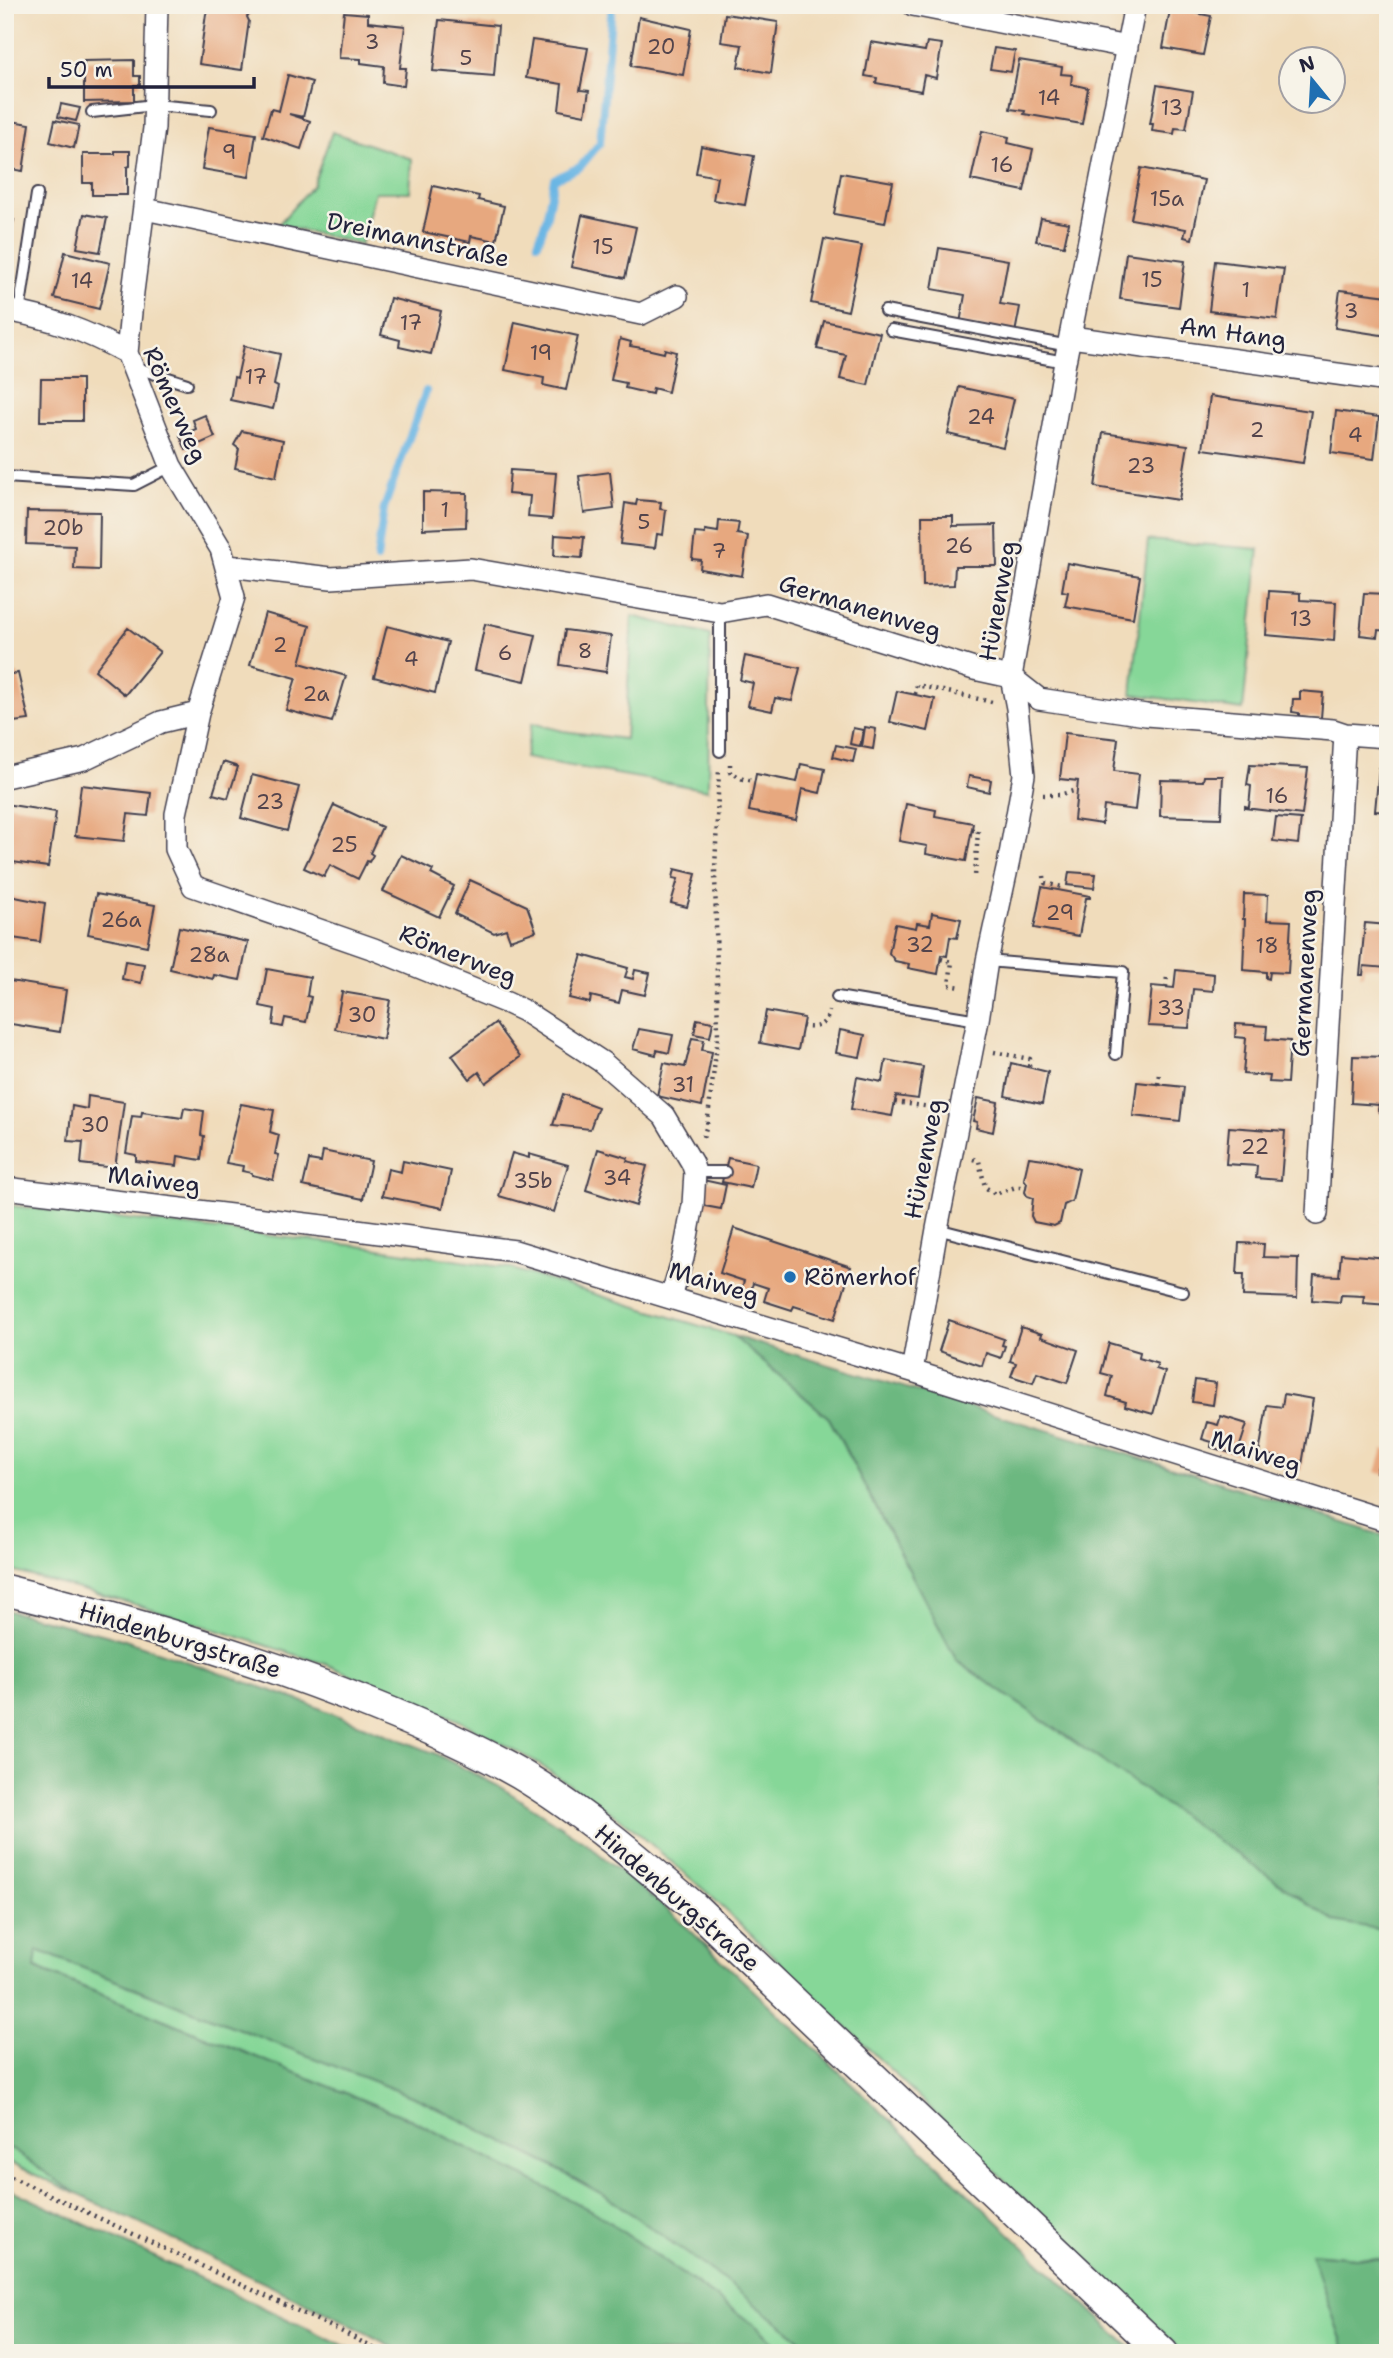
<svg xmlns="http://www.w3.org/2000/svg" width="1393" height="2358" font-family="'Shantell Sans',sans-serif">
	<rect width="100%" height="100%" fill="#f7f3e8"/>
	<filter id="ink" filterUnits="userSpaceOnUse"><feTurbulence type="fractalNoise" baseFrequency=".0143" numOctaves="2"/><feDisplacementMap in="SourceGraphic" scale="14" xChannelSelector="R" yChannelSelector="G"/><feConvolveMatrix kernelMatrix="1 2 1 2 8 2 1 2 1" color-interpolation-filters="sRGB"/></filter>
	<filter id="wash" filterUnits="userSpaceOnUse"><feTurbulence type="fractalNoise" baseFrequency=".00686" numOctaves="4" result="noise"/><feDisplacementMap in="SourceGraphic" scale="28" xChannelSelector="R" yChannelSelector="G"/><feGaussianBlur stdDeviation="1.57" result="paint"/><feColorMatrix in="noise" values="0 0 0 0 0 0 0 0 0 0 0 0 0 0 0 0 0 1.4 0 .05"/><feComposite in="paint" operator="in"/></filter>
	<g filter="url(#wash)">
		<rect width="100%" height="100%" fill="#f0dcbb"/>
		<path fill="#86d798" stroke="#547c6a" stroke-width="2" d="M332 132 412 159 410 192H375L361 244 278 225 313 185Z
			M1148 540 1259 549 1243 710 1132 694Z
			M632 616 710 635 708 790 525 758 532 723 563 731 625 739Z
			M5 1205 359 1246 509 1268 733 1336 829 1418 957 1661 1334 1920 1388 1931V2260L1311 2253 1346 2353H1183L711 1896 629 1825 533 1760 456 1719 325 1664 137 1605 5 1569Z
			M37 1950 419 2099 548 2164 606 2196 713 2271 796 2336 814 2353H784L760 2329 596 2213 410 2119 34 1967Z
			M5 2145 79 2195 5 2161Z"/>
		<path fill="#6cb880" stroke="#476d5e" stroke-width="2" d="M733 1336 1203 1477 1388 1537V1931L1334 1921 957 1661 829 1418Z
			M5 1610 122 1639 301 1701 434 1753 504 1789 586 1843 674 1915 1136 2353H814L796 2336 712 2271 606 2196 548 2164 419 2099 37 1950 35 1968 410 2119 596 2213 760 2329 784 2353H404L334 2316 79 2195 5 2145Z
			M5 2187 360 2353H5Z
			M1311 2253 1388 2260V2353H1346Z"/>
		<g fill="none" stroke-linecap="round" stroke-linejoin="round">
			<path stroke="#6bb6e4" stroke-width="8" d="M538 243 546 220 554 179 580 167 600 143 612 5
				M377 559 384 508 426 391"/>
		</g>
		<g id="blocks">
			<path fill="#e7a87f" d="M1171 5H1196L1195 13 1211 16 1203 55 1163 48Z
				M219 8 234 10 244 9 251 13 247 17 249 21 242 70 199 64 206 14 210 10Z
				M344 12 368 14V22L405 26 400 68H406L404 86 383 83 384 66 361 63V59L339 58Z
				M725 14 778 22 771 73 738 67 742 45 721 42Z
				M639 17 691 29 683 75 631 66Z
				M439 20 498 26 494 76 433 71Z
				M532 40 588 48 580 90 589 91 585 115 559 110 562 84 526 78Z
				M871 42 925 51 927 42 942 44 936 78 924 75 921 91 876 83 877 78 865 76Z
				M994 48 1015 51 1011 72 990 69Z
				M134 60V76H140V85H134V101L84 102V61Z
				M1019 60 1062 67 1061 74 1072 75 1071 84 1088 88 1082 124 1024 114 1025 111 1010 109Z
				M288 75 312 82 303 117 289 114 310 121 301 149 263 136 271 109 279 111Z
				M1157 85 1193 91 1186 129 1175 128 1174 134 1152 131 1153 124H1150Z
				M61 104 80 108 76 121 58 117Z
				M5 120 30 124 23 171 5 168Z
				M55 120 79 125 74 148 50 142Z
				M209 127 256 134 249 177 202 169Z
				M982 131 1009 137 1008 143 1033 149 1024 191 971 180Z
				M701 146 754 156 745 205 713 200 717 177 696 173Z
				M115 151H130V166L127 167V195H92V183H83V154H115Z
				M1141 168 1204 180 1192 239 1184 237 1186 229 1131 219Z
				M841 173 893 182 885 223 834 214Z
				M433 186 479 196 478 200 504 206 496 241 471 236 470 242 423 232Z
				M84 214 107 218 100 252 77 248Z
				M582 215 636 227 625 278 571 267Z
				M5 218 14 220 6 250H5Z
				M1041 218 1069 223 1064 246 1036 241Z
				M824 239 862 246 848 311 811 303Z
				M939 248 1008 260 1000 304 1020 307 1015 333 960 323 965 295 932 289Z
				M65 252 110 263 99 309 54 298Z
				M1126 253 1185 261 1179 307 1120 299Z
				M1215 261 1284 269 1277 319 1209 311Z
				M1340 290 1388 296V336L1335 328Z
				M390 298 441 311 431 354 399 347 400 340 381 335Z
				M824 321 880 333 868 385 840 379 846 355 817 349Z
				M515 322 578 336 566 390 543 385 544 378 505 370Z
				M620 339 631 342 630 346 642 348 664 353 665 349 676 352 668 392 653 388 652 394 638 391 625 388 626 383 611 380Z
				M244 346 280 354 274 385 278 387 273 409 230 400 234 377 237 378Z
				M41 379H82V421H40Z
				M959 387 1014 399 1003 447 948 434Z
				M1210 396 1311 411 1303 463 1203 449Z
				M1336 411 1379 417 1374 459 1331 453Z
				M205 415 215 437 186 450 180 436 196 429 193 420Z
				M242 431 283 440 276 477 235 468 239 449 234 445Z
				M1103 433 1188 445 1179 500 1095 487Z
				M510 470 556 473 552 519 528 517 530 496 508 494Z
				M610 472 614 509 584 513 579 476Z
				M423 492 467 493 466 527 423 529Z
				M637 500 661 502 660 509 666 510 663 535 657 534 655 548 620 544 625 503 636 505Z
				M27 511 100 512 99 570 74 569 75 546 26 544Z
				M922 516H953V526L996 525 997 566H955L954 585 923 586Z
				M719 521 739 523 737 534 748 536 742 576 700 569 701 560 692 559 695 533 705 534V530L718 532Z
				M555 535 584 537 582 558 554 556Z
				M1067 563 1140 576 1133 618 1065 606 1068 592 1062 591Z
				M1269 591 1300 593V600L1336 602 1334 641 1266 635Z
				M1364 593 1388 594V631L1378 630 1377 637 1360 635Z
				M265 613 310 626 300 663 346 676 332 722 286 710 296 678 250 665Z
				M485 624 536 635 525 681 475 670Z
				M387 626 448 642 435 693 374 677Z
				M128 628 160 652 125 695 95 670Z
				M565 630 611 636 606 672 560 665Z
				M745 656 800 668 792 701 775 698 772 711 748 706 753 683 740 680Z
				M18 673 29 720 5 723V675Z
				M897 691 935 699 928 731 890 722Z
				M1300 691 1323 693 1321 718 1299 716V713L1292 712 1293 699H1300Z
				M865 727 876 729 873 749 862 747Z
				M853 728 863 730 860 746 850 744Z
				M1065 733 1118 739 1114 771 1139 774 1135 810 1104 806 1102 824 1074 820 1078 781 1060 779Z
				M836 745 856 749 853 762 833 757Z
				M223 762 238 767 228 798 213 794Z
				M801 764 825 769 820 793 802 789 796 820 749 811 756 774 797 782Z
				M1250 765 1308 768 1302 815 1245 808V806L1249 807 1251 786 1247 785Z
				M1379 768 1388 769V812L1375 811Z
				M252 775 299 787 287 831 241 818Z
				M969 776 991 780 989 792 967 787Z
				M1204 776H1223L1221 818 1160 816 1161 780 1203 781Z
				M81 785 151 793 148 816 128 814 124 841 75 836Z
				M5 804 56 812 48 867 5 861Z
				M906 804 936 810 935 816 973 823 966 861 926 854 927 846 899 841Z
				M334 805 382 827 370 853 373 855 369 862 367 861 358 879 330 865 324 877 304 868Z
				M1276 817 1301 819 1298 844 1273 841Z
				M401 855 433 870 431 874 454 886 439 917 383 891Z
				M675 869 696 874 687 907 671 903 678 879 673 878Z
				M1069 872 1096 874 1094 888 1067 885Z
				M470 880 527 906 536 931 510 940 506 929 494 933 455 914Z
				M1042 887 1090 896V898H1086L1079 936 1034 928Z
				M96 894 155 905 147 946 88 934Z
				M1244 894 1268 895 1267 920 1291 921 1288 973 1270 972 1269 979 1266 978V972L1243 970 1245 919H1243Z
				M5 895 45 903 40 942 5 937Z
				M932 913 961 919 957 938 950 937 947 956 941 955 938 974 908 968 909 964 895 961 889 953 895 924 916 928 917 923 930 925Z
				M1365 923 1388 925V962L1387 968 1364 966 1363 975H1360Z
				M179 927 248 942 240 980 214 975 213 979 170 969Z
				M582 955 628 968 625 977 633 979 635 970 650 973 645 995 622 990 619 1003 591 996 590 1003 569 998Z
				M125 961 144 964 141 983 122 979Z
				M267 969 310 977 307 996 311 997 306 1022 285 1018 283 1027 273 1025 275 1009 260 1006Z
				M1176 970 1214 974 1213 991 1193 989 1189 1028 1148 1026 1152 986 1174 988Z
				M10 981 66 990 60 1032 5 1023Z
				M342 992 390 1000 383 1039 335 1029Z
				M766 1011 804 1018 798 1050 760 1043Z
				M697 1019 713 1022 710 1037 694 1034Z
				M495 1023 520 1057 486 1083 479 1072 470 1079 452 1055Z
				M1236 1024 1267 1026 1266 1039 1290 1041 1287 1083 1269 1082 1270 1076 1243 1074 1246 1038 1235 1037Z
				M639 1029 673 1035 669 1053 657 1050 656 1055 633 1049Z
				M840 1030 865 1035 860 1057 836 1053Z
				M692 1038 704 1040 702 1050 712 1052 702 1106 657 1096 664 1063 685 1067Z
				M1353 1056 1388 1057V1117H1384L1378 1110 1379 1105 1351 1103Z
				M886 1060 923 1067 918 1099 896 1096 892 1116 851 1109 857 1077 882 1082Z
				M1011 1063 1048 1072 1042 1104 1005 1096Z
				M1137 1082 1184 1087 1180 1121 1133 1116Z
				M563 1094 598 1107 590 1129 553 1125Z
				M88 1096 124 1102 115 1168 81 1164 83 1142 68 1141 72 1106 87 1109Z
				M978 1098 998 1102 993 1132 976 1128 977 1122 973 1121Z
				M241 1104 274 1110 270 1132 279 1135 275 1154 279 1155 273 1180 252 1175V1173L242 1171 243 1166 226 1163Z
				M184 1108 204 1111 201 1135 204 1136 201 1160 178 1156 177 1166 136 1161V1155L126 1153 132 1116 141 1117 142 1112 182 1118Z
				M5 1121 13 1122 10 1142 5 1141Z
				M1229 1127 1285 1131 1281 1180 1256 1178 1257 1166 1226 1164Z
				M598 1149 628 1158 627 1161 647 1166 636 1206 586 1190Z
				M323 1151 371 1161 363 1199 303 1186 309 1160 321 1162Z
				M512 1153 529 1158V1154L568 1165 554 1212 499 1196Z
				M1029 1157 1052 1160 1079 1169 1072 1201 1064 1205 1060 1223 1054 1226 1034 1222 1031 1216 1033 1198 1027 1196 1025 1192 1027 1183 1024 1179Z
				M728 1158 756 1164 751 1188 722 1182Z
				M403 1161 451 1171 443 1208 382 1196 388 1169 401 1172Z
				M703 1180 726 1185 721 1209 705 1206 700 1193Z
				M734 1228 851 1267 835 1319 794 1306 792 1310 764 1301 768 1288 753 1283 750 1293 741 1290 744 1281 720 1273Z
				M1239 1243 1264 1244 1263 1257 1298 1258 1297 1298 1243 1296 1244 1274H1237Z
				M1341 1254 1388 1258V1305L1363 1303 1364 1296 1341 1295 1340 1302 1312 1300 1314 1275 1339 1276Z
				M949 1320 1004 1339 1002 1345 1005 1346 1001 1358 986 1353 982 1366 939 1351Z
				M1021 1327 1042 1334 1041 1337 1078 1350 1067 1383 1037 1373 1033 1383 1011 1376 1016 1363 1010 1361Z
				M1109 1343 1140 1352 1139 1358 1158 1364 1156 1369 1165 1372 1153 1414 1125 1406 1126 1402 1107 1396 1112 1376 1101 1373Z
				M1195 1380 1216 1383 1213 1405 1192 1402Z
				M1284 1394 1313 1399 1301 1471 1286 1469 1287 1458 1259 1454 1267 1405 1282 1407Z
				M1221 1416 1247 1424 1237 1455 1211 1447 1212 1442 1202 1439 1207 1422 1218 1425Z
				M1383 1449 1388 1451V1476L1376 1472Z"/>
		</g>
	</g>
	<g filter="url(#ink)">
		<use href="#blocks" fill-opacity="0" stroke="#413e4e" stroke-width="2"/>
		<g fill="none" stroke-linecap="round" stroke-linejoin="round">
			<g stroke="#413e4e" stroke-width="14">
				<path id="service" d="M92 112 154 105 211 110
					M885 311 1069 346
					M19 313 37 194
					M891 330 1065 362
					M134 367 187 384
					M5 477 134 485 171 466
					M720 751V612
					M987 961 1123 972 1116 1054
					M837 997 978 1020
					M695 1172H725
					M937 1229 1183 1292"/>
			</g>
			<g stroke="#413e4e" stroke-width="24">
				<path id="minor" d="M913 5 1127 47
					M145 209 641 314 677 296
					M5 310C52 318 86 331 127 353L171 466 221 549 234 597 198 713 176 814V849L193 886 374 949 507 1003 524 1011 602 1062 664 1116 692 1163 695 1172 693 1205 683 1258 671 1297
					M1071 337 1388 381
					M127 353 133 292 154 128 157 5
					M228 566 331 578 471 569 720 612 766 604 974 669 1011 677 1039 699 1146 715 1333 730 1345 734 1388 737
					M5 777 84 759 161 722 198 713
					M5 1188 357 1230 515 1251 912 1371 1388 1521
					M1317 1214 1345 734
					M912 1371 937 1229 978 1020 987 961 1009 860 1024 775 1017 708 1011 677 1065 362 1135 5"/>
			</g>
			<g stroke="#413e4e" stroke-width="33">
				<path id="secondary" d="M5 1590C131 1621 255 1657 375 1706 425 1726 473 1747 520 1774 582 1811 638 1859 693 1906L1163 2353"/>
			</g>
			<path stroke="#413e4e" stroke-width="4.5" stroke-dasharray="2 5" stroke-linecap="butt" d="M915 694 917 685 992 702
				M730 764V772L743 779 755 781
				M1043 795H1059L1077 790
				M972 830H978L975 877
				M1044 876 1045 883 1062 887 1061 891
				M941 959 952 962 949 985 961 987
				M1166 987 1167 976
				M802 1026C815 1030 827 1025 829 1011
				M994 1052 1030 1059 1029 1067
				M1158 1084 1159 1073
				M895 1102 938 1108
				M703 1137 707 1125 718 1037 715 870 719 769
				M973 1159 979 1161 985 1187 995 1194 1016 1187H1026
				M5 2174 347 2334 382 2353"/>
			<use href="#service" stroke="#fff" stroke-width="10"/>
			<use href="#minor" stroke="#fff" stroke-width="21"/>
			<use href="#secondary" stroke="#fff" stroke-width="30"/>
		</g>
	</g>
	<circle fill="#1f6fb2" stroke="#f7f3e8" stroke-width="2.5" cx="790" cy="1277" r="7"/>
	<g text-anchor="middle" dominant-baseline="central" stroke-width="5" stroke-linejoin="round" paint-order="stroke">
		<g font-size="21" fill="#53444c">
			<text x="372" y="42">3</text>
			<text x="661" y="47">20</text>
			<text x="466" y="58">5</text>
			<text x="1049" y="98">14</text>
			<text x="1172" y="108">13</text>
			<text x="229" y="152">9</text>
			<text x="1002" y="165">16</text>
			<text x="1167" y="199">15a</text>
			<text x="603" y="247">15</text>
			<text x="1152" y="280">15</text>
			<text x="82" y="281">14</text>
			<text x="1246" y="290">1</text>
			<text x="1351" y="311">3</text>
			<text x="411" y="323">17</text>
			<text x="541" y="353">19</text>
			<text x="256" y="377">17</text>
			<text x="981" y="417">24</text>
			<text x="1257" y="430">2</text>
			<text x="1355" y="435">4</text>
			<text x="1141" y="466">23</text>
			<text x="445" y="510">1</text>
			<text x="644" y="522">5</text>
			<text x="63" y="528">20b</text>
			<text x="959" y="546">26</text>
			<text x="719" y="551">7</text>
			<text x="1301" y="619">13</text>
			<text x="280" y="645">2</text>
			<text x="585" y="651">8</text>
			<text x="505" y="653">6</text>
			<text x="411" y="659">4</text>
			<text x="316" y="694">2a</text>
			<text x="1277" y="796">16</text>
			<text x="270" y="802">23</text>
			<text x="344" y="845">25</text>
			<text x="1060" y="913">29</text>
			<text x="121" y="920">26a</text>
			<text x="920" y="945">32</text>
			<text x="1267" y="946">18</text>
			<text x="209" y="955">28a</text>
			<text x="1171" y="1008">33</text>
			<text x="362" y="1015">30</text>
			<text x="683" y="1085">31</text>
			<text x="95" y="1125">30</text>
			<text x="1255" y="1147">22</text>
			<text x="617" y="1178">34</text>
			<text x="533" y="1181">35b</text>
		</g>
		<g font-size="24" fill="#22223b" stroke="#f7f3e8">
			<text transform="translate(418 240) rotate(12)">Dreimannstraße</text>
			<text transform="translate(1233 333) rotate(8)">Am Hang</text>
			<text transform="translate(175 405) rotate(66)">Römerweg</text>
			<text transform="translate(998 601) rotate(-80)">Hünenweg</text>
			<text transform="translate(860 607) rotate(17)">Germanenweg</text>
			<text transform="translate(458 955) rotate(22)">Römerweg</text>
			<text transform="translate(1305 973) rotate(-87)">Germanenweg</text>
			<text transform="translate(924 1159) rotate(-79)">Hünenweg</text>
			<text transform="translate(154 1180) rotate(7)">Maiweg</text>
			<text transform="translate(714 1283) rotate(17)">Maiweg</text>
			<text transform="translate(1256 1452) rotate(18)">Maiweg</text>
			<text transform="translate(180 1640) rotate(17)">Hindenburgstraße</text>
			<text transform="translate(677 1898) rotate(41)">Hindenburgstraße</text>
		</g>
		<g font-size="24" fill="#22223b" stroke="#f7f3e8" text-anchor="start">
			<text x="804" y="1277">Römerhof</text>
		</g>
	</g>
	<rect width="1393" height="2358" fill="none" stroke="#f7f3e8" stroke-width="28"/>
	<g transform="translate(1312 80) rotate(342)"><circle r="33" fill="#f7f3e8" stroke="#a29fa3" stroke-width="2"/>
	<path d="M0-5L12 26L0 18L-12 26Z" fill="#1f6fb2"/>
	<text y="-10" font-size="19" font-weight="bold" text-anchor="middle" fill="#22223b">N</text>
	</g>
	<path d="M49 77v10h205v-10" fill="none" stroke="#22223b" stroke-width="3.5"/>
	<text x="60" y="77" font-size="21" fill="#22223b" stroke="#f7f3e8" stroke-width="5" paint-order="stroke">50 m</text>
</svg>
